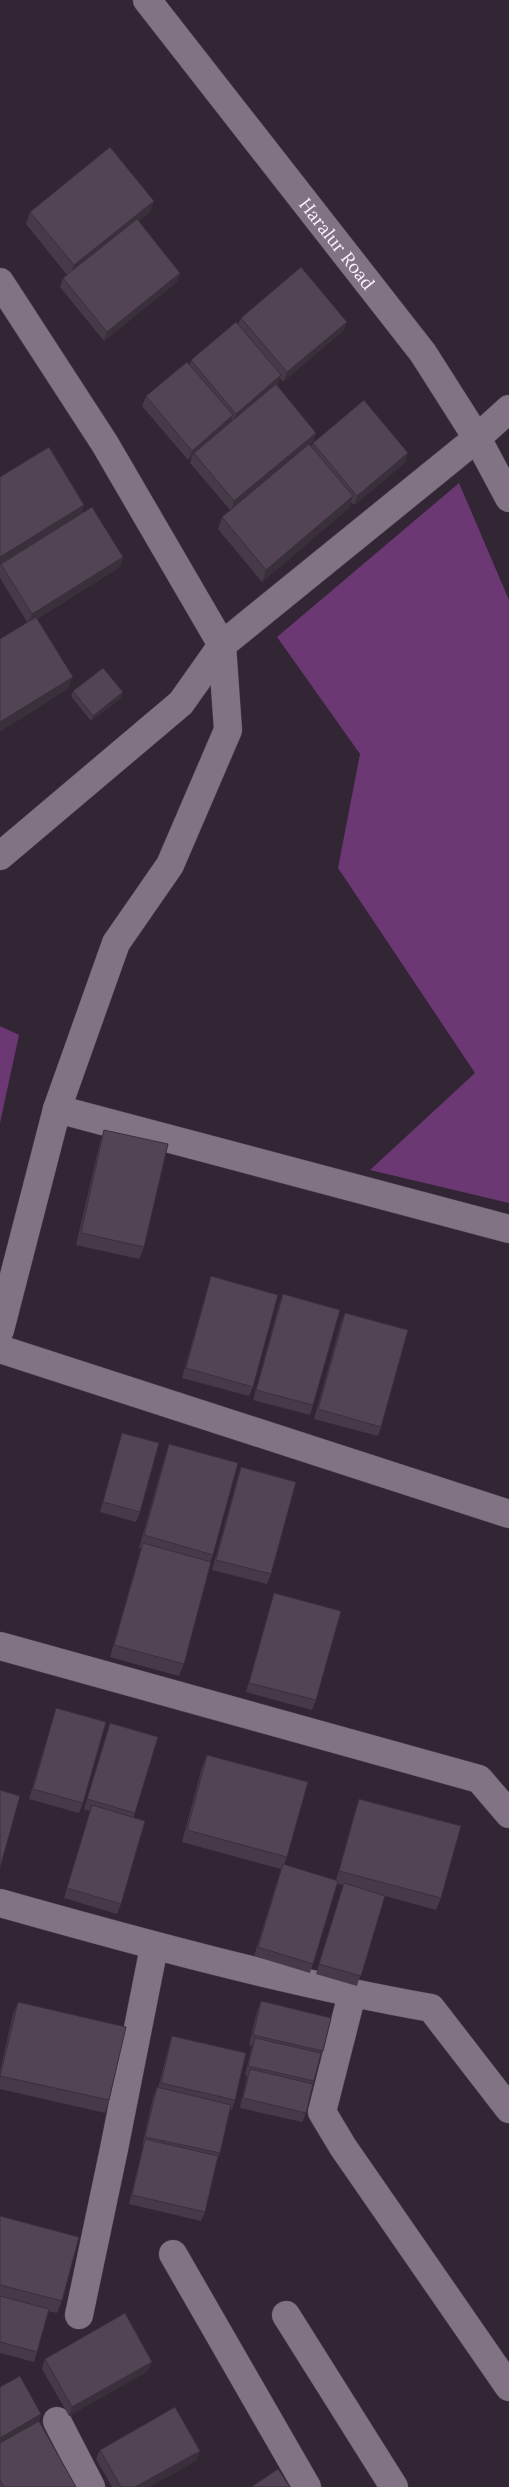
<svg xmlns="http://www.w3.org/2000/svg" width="509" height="2487" font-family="Lora,serif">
	<rect width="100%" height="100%" fill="#322534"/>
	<path fill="#6b3874" d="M459 483 509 600V1203L370 1170 475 1073 338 868 360 754 277 637Z
		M0 1026 19 1035 0 1123Z"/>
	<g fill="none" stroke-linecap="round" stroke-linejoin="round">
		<g stroke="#4a404d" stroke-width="29">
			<g id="minor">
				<path id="s1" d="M147 0 423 353 477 438 509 498"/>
				<path d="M0 282 105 444 222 645 228 730 170 865 116 943 57 1109 0 1330"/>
				<path d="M0 856 181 703 222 645 477 438 509 409"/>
				<path d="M57 1109 509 1229"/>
				<path d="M0 1349 509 1514"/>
				<path d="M0 1646 479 1779 509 1814"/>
				<path d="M0 1903C142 1943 285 1982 431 2008L509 2109"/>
				<path d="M352 1994 322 2112 343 2147 509 2387"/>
				<path d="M173 2254 307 2487"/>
				<path d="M79 2315 114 2149 154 1947"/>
				<path d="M286 2315 394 2487"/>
				<path d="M57 2421 91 2487"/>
			</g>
		</g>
		<use href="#minor" stroke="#817384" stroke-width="28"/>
	</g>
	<path fill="#473a48" d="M154 201 149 213 139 221 180 273 177 282 104 341 60 287 63 278 67 275 26 224 30 212Z
		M241 318 347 322 343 331 283 382 280 378 277 386 313 442 310 444 312 446 313 443 405 463 354 505 351 502 349 508 262 582 218 529 222 517 230 510 190 463 192 457 188 460 142 406 146 396 190 364 191 360 238 324Z
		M0 477 84 505 81 514 123 557 120 567 37 619 68 689 0 578Z
		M73 691 121 698 91 721 71 696Z
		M104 1130 144 1247 139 1259 76 1245 100 1142Z
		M211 1276 253 1387 249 1396 182 1378 208 1286Z
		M283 1294 313 1405 310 1415 253 1400 279 1304Z
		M345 1313 381 1427 378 1436 314 1419 341 1322Z
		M122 1433 140 1512 136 1522 100 1512 119 1442Z
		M169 1444 213 1555 210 1562 184 1664 179 1676 110 1657 141 1548H139L165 1456Z
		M241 1467 271 1574 267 1584 212 1570 238 1476Z
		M274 1593 316 1700 312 1710 246 1692 271 1602Z
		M56 1708 83 1803 79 1813 29 1799Z
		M110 1723 135 1813 134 1817 121 1904 117 1914 64 1898 90 1811 84 1809Z
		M207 1755 287 1857 284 1865 336 1880 355 1811 359 1799 441 1898 436 1910 385 1896 357 1986 316 1974 343 1885 337 1884 310 1973 254 1956 281 1869 182 1842 202 1767Z
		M261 2001 323 2051 319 2061 306 2113 302 2122 240 2108 247 2076 245 2075 252 2046 249 2045 257 2011Z
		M18 2002 109 2100 105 2113 0 2089V2071L13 2014Z
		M172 2036 235 2100 232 2110 230 2109 220 2153 216 2163 205 2212 201 2221 129 2204 143 2146H142L153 2097 157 2087 158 2088 169 2045Z
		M0 2216 62 2301 57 2313 48 2311 37 2352 34 2362 0 2353Z
		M45 2359 148 2371 69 2416 42 2369Z
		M0 2387 41 2414 39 2421 76 2487H0Z
		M100 2450 200 2451 196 2461 149 2487H112L96 2459Z"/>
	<path fill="#39303b" d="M154 201 149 213 69 278 74 265Z
		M180 273 177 282 104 341 107 332Z
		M347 322 343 331 283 382 287 372Z
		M281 375 278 385 233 423 236 414Z
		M233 415 230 425 194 453 192 457 188 460 192 451Z
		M316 433 313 442 231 511 234 501Z
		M408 453 405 463 354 505 357 496Z
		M353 496 349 508 262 582 266 570Z
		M84 505 80 517 1 564 0 566V557Z
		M123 557 120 567 28 624 32 614Z
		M73 677 68 689 0 732V722Z
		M123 692 121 698 91 721 93 716Z
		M152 2362 148 2371 69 2416 72 2407Z
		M41 2414 38 2424 0 2446V2438Z
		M200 2451 196 2461 149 2487H135Z"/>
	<path fill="#524454" stroke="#39303b" d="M110 147 154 201 74 265 30 212Z
		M137 219 180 273 107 332 63 278Z
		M301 267 347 322 287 372 241 318Z
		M236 322 281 375 236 414 191 360Z
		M187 362 233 415 192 451 146 396Z
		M276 384 316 433 234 501 194 453Z
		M364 400 408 453 357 496 313 443Z
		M309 444 353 496 266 570 222 517Z
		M49 447 84 505 0 557V477Z
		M92 507 123 557 32 614 1 564Z
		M36 617 73 677 0 722V639Z
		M103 668 123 692 93 716 73 691Z
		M104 1130 168 1144 144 1247 81 1233Z
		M211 1276 278 1295 253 1387 186 1368Z
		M283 1294 340 1310 313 1405 256 1390Z
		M345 1313 408 1330 381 1427 318 1409Z
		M122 1433 159 1443 140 1512 103 1502Z
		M169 1444 238 1463 213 1555 144 1535Z
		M241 1467 296 1482 271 1574 216 1560Z
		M143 1543 211 1562 184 1664 114 1645Z
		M274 1593 341 1611 316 1700 249 1683Z
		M56 1708 106 1722 83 1803 33 1789Z
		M110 1723 158 1737 135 1813 87 1799Z
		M207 1755 308 1782 287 1857 187 1830Z
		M0 1790 20 1796 0 1868Z
		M359 1799 461 1826 441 1898 339 1871Z
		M92 1805 145 1821 121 1904 67 1888Z
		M283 1864 338 1881 313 1964 258 1947Z
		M344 1883 385 1896 361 1976 319 1964Z
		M261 2001 331 2018 323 2051 253 2035Z
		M18 2002 126 2027 109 2100 0 2076Z
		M172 2036 246 2053 235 2100 161 2083Z
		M255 2038 321 2053 314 2081 248 2066Z
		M250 2069 313 2084 306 2113 243 2098Z
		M157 2087 231 2105 220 2153 145 2137Z
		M145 2139 218 2156 205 2212 132 2195Z
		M0 2216 79 2237 62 2301 0 2285Z
		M0 2296 49 2309 37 2352 0 2342Z
		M125 2313 152 2362 72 2407 45 2359Z
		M20 2376 41 2414 0 2438V2387Z
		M175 2407 200 2451 135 2487H121L100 2450Z
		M39 2421 76 2487H4L0 2480V2443Z
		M278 2469 290 2487H251Z"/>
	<g text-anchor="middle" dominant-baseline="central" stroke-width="4" stroke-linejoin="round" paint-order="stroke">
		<g font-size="18" fill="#f9f0fa" stroke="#161117">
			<text stroke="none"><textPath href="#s1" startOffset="309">Haralur Road</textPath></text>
		</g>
	</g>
</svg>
